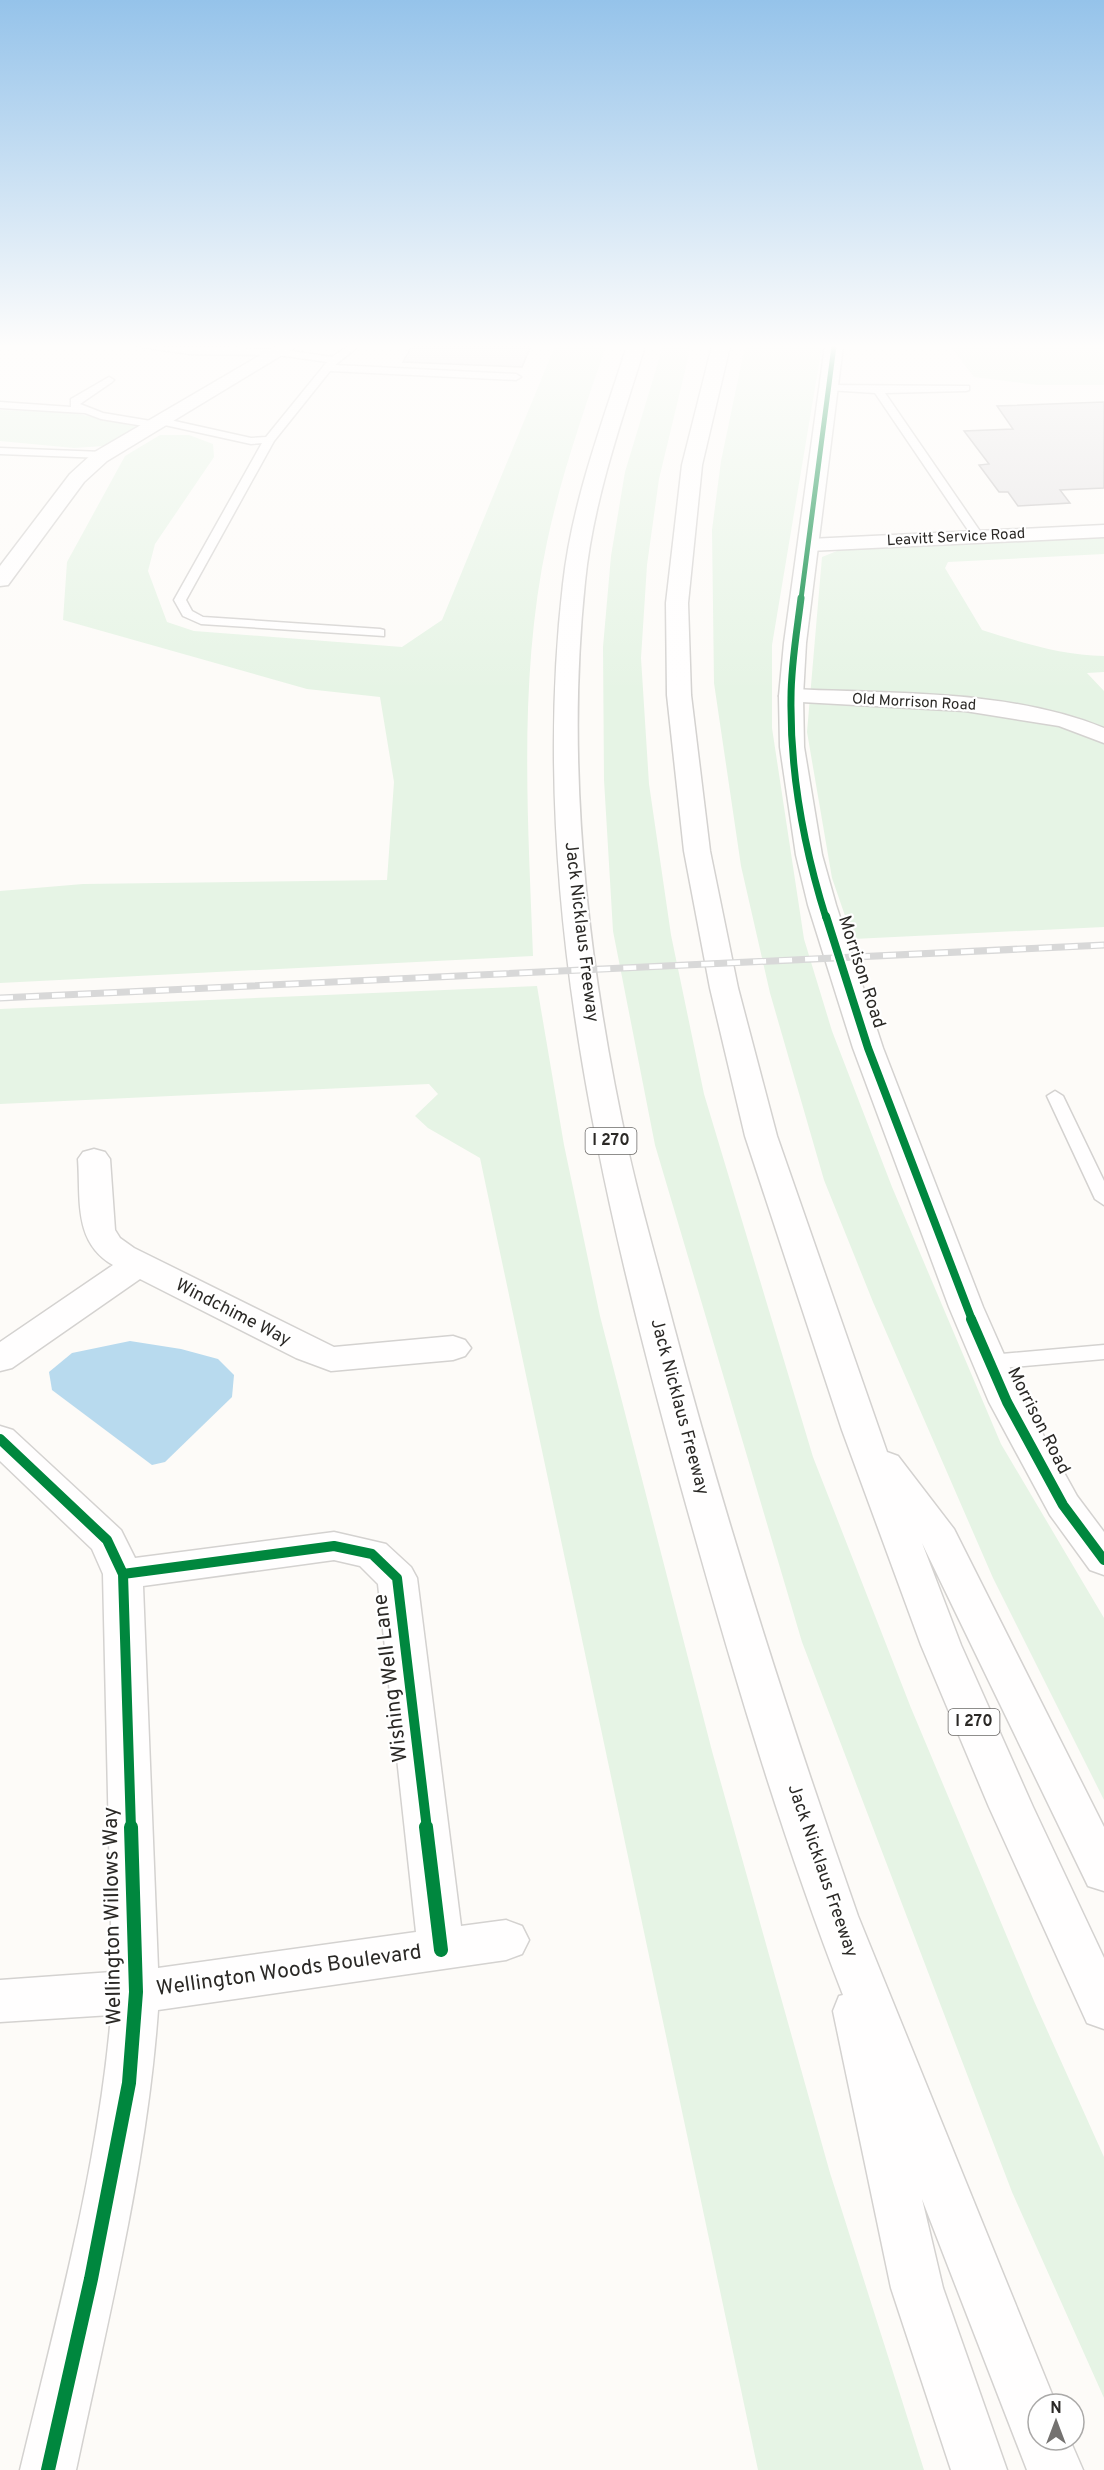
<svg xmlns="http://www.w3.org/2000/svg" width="1104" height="2470" font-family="Overpass,sans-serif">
	<rect width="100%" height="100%" fill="#fdfbf8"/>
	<path fill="#e6f4e5" d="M555 346H606C584 410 561 476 547 542 518 678 528 819 533 956L0 983V891L83 884 387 880 394 782 380 697 307 689 63 620 67 562 125 456 160 435H189L213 444 214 457 155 544 148 571 167 622 194 631 402 647 442 620Z
		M663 346H691L659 479 647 565 641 658 649 784 671 935 704 1094 813 1457 911 1708 1034 2001 1104 2157V2398L1012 2192 802 1642 655 1145 613 931 604 780 603 647 611 556 625 472Z
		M745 346H822L772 645V728L804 939 832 1031 892 1187 1001 1444 1104 1618V1800L993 1578 873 1302 824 1180 770 993 741 866 714 683 712 530 721 461Z
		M950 346H1104V385H1037L974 377Z
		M0 410 74 413 139 427 104 446 74 448 0 441Z
		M1104 538V554L948 562 945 568 982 630C1023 643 1061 655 1104 656V672L1087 673 1104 691V927L853 939 832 878 807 732 822 557 847 547Z
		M537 986 564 1145 600 1316 712 1751 830 2173 924 2470H758L480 1158 428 1128 415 1116 438 1094 429 1084 0 1104V1009Z"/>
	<path fill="#b8daee" d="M130 1341 181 1349 218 1359 234 1375 232 1397 165 1462 152 1465 52 1390 49 1372 72 1353Z"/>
	<path fill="#e5e3e3" stroke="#c3c1c0" stroke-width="1.5" d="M412 346H531L522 367 403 362Z
		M1104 402V488L1060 490 1070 503 1018 506 1008 492H999L979 465 989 464 964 431 1013 429 997 406Z"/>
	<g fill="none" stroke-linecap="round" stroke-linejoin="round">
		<g stroke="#d4d2d0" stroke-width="3">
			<path id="service" d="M136 346 278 349 332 357 348 346H359L335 365 516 374 521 377 516 380 330 371 274 441 186 600 192 611 203 617 380 629 384 630V636L201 624 183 616 174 600 262 443 251 444 160 424 156 428 101 419 85 413 0 408V402L71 407V399L109 377 114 380 112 382 80 404 103 413 157 422 161 418 251 438 266 437 327 362 278 355 189 354Z
				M825 385 969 386V390L966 391 885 393 984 537 982 539H974L875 393 828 390 825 389Z
				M0 448 103 452 108 455 103 458 0 454Z
				M1055 1091 1063 1096 1104 1181V1205L1095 1199 1047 1096Z
				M1104 1345V1359L990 1369 983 1367 980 1362 983 1357 990 1355Z"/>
		</g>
		<g stroke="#d4d2d0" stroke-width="3">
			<path id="minor" d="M276 346H297L107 461 84 482 8 585 0 586V566L70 474 93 453Z
				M1104 525V537L809 551 802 549 799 545 802 541 809 539Z
				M791 689C894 694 1007 689 1104 728V743L1059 726 965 711 783 701 779 696 783 691Z
				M94 1149 105 1152 110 1159 115 1230 120 1238 134 1248 334 1347 453 1336 465 1340 471 1348 465 1356 453 1360 331 1371 296 1358 140 1279 12 1368 0 1371V1342L113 1265C73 1242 81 1199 78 1159L83 1152Z
				M0 1426 13 1430 121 1530 135 1558 334 1532 386 1544 411 1567 417 1578 461 1926 506 1920 522 1926 529 1940 522 1954 506 1960 158 2010C147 2165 108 2318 76 2470H20C56 2320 98 2168 111 2015L0 2022V1980L112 1972 103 1574 92 1549 0 1461ZM334 1560 360 1566 378 1584 416 1932 158 1968 143 1586Z"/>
		</g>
		<g stroke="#d4d2d0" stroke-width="3">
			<path id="tertiary" d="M825 346H843L806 643 803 696 804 747 822 855 836 905 883 1048 983 1307 1025 1402 1077 1496 1104 1532V1575L1090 1570 1050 1515 989 1402 949 1307 853 1048 808 905 796 855 780 747 779 696 784 643Z"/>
		</g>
		<g stroke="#d4d2d0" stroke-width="3">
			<path id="motorway" d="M627 346H645C621 423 593 501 585 582 565 772 588 968 629 1154 642 1212 659 1269 674 1327 727 1526 790 1722 858 1916L1056 2404H1038V2440H1070L1083 2470H1027L922 2199 943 2288 1007 2470H951L891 2288 833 2011 839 1996 843 1995C778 1828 728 1655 680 1483 600 1191 528 889 563 584 572 502 602 424 627 346Z
				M712 346H730L702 465 688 603 691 695 710 851 738 988 777 1136 887 1452 898 1456 954 1529 1104 1827V1891L1088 1886 922 1543 961 1645 1033 1807 1104 1958V2029L1087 2023 989 1807 921 1645 842 1430 745 1136 710 988 684 851 667 695 666 603 682 465Z"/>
		</g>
		<use href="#service" fill="#fffefe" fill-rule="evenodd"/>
		<use href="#minor" fill="#fffefe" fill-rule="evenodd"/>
		<use href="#tertiary" fill="#fffefe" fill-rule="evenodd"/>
		<use href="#motorway" fill="#fffefe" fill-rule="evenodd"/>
		<g stroke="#d8d8d8" stroke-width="7">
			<path id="rail" d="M0 998 1104 945"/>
		</g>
		<use href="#rail" stroke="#fff" stroke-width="4.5" stroke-dasharray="13" stroke-linecap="butt"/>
		<g stroke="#fff" stroke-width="8">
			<path id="cycleway-far4" d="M801 599 834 346"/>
		</g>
		<g stroke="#fff" stroke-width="10">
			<path id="cycleway-far3" d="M801 598C797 631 791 664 791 698 790 771 804 848 826 918"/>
		</g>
		<g stroke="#fff" stroke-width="12">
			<path id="cycleway-far2" d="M826 916 868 1048 972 1320"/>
		</g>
		<g stroke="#fff" stroke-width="14">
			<path id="cycleway-far1" d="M971 1319 1007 1402 1063 1505 1104 1560
				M0 1439 107 1540 123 1574 131 1829
				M123 1574 334 1546 372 1554 397 1578 427 1829"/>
		</g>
		<g stroke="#fff" stroke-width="17">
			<path id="cycleway" d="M426 1827 441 1950
				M48 2470 91 2279 129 2083 136 1992 131 1827"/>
		</g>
		<use href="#cycleway-far4" stroke="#00873e" stroke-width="5"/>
		<use href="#cycleway-far3" stroke="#00873e" stroke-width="7"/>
		<use href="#cycleway-far2" stroke="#00873e" stroke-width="8"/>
		<use href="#cycleway-far1" stroke="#00873e" stroke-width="10"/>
		<use href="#cycleway" stroke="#00873e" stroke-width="14"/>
	</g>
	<linearGradient id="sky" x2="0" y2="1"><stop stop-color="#95c3ea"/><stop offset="0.5" stop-color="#fefdfc"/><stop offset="1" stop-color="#fefdfc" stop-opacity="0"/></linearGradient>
	<rect width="1104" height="692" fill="url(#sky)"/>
	<g text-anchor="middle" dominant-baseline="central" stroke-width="4.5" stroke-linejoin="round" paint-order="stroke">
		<g font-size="15" fill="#2b2926" stroke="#fff">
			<text transform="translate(956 538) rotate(-3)">Leavitt Service Road</text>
			<text transform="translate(914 703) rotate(3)">Old Morrison Road</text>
		</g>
		<g fill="#fff" stroke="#6b6967" stroke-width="1.5">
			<rect x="585.5" y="1128" width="51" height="26" rx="4.5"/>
			<rect x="948.5" y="1709" width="51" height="26" rx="4.5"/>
		</g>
		<g font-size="16" font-weight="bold" fill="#2b2926">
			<text x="611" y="1141">I 270</text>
			<text x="974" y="1722">I 270</text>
		</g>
		<g font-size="18" fill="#2b2926" stroke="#fff">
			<text transform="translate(581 932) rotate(83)">Jack Nicklaus Freeway</text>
			<text transform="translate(861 972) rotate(72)">Morrison Road</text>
			<text transform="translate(233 1313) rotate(27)">Windchime Way</text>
			<text transform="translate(679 1407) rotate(75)">Jack Nicklaus Freeway</text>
			<text transform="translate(1038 1421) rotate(63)">Morrison Road</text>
			<text transform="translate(822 1871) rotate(71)">Jack Nicklaus Freeway</text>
		</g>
		<g font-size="21" fill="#2b2926" stroke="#fff">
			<text transform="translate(391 1678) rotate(-97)">Wishing Well Lane</text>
			<text transform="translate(113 1916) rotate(-91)">Wellington Willows Way</text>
			<text transform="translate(289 1971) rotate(-8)">Wellington Woods Boulevard</text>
		</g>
	</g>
	<g transform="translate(1056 2422)"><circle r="28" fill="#ffffff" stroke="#aaa9a8" stroke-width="1.5"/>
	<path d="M0-4.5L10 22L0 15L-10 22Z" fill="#747270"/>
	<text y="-9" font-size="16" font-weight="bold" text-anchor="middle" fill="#2b2926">N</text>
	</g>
</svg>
